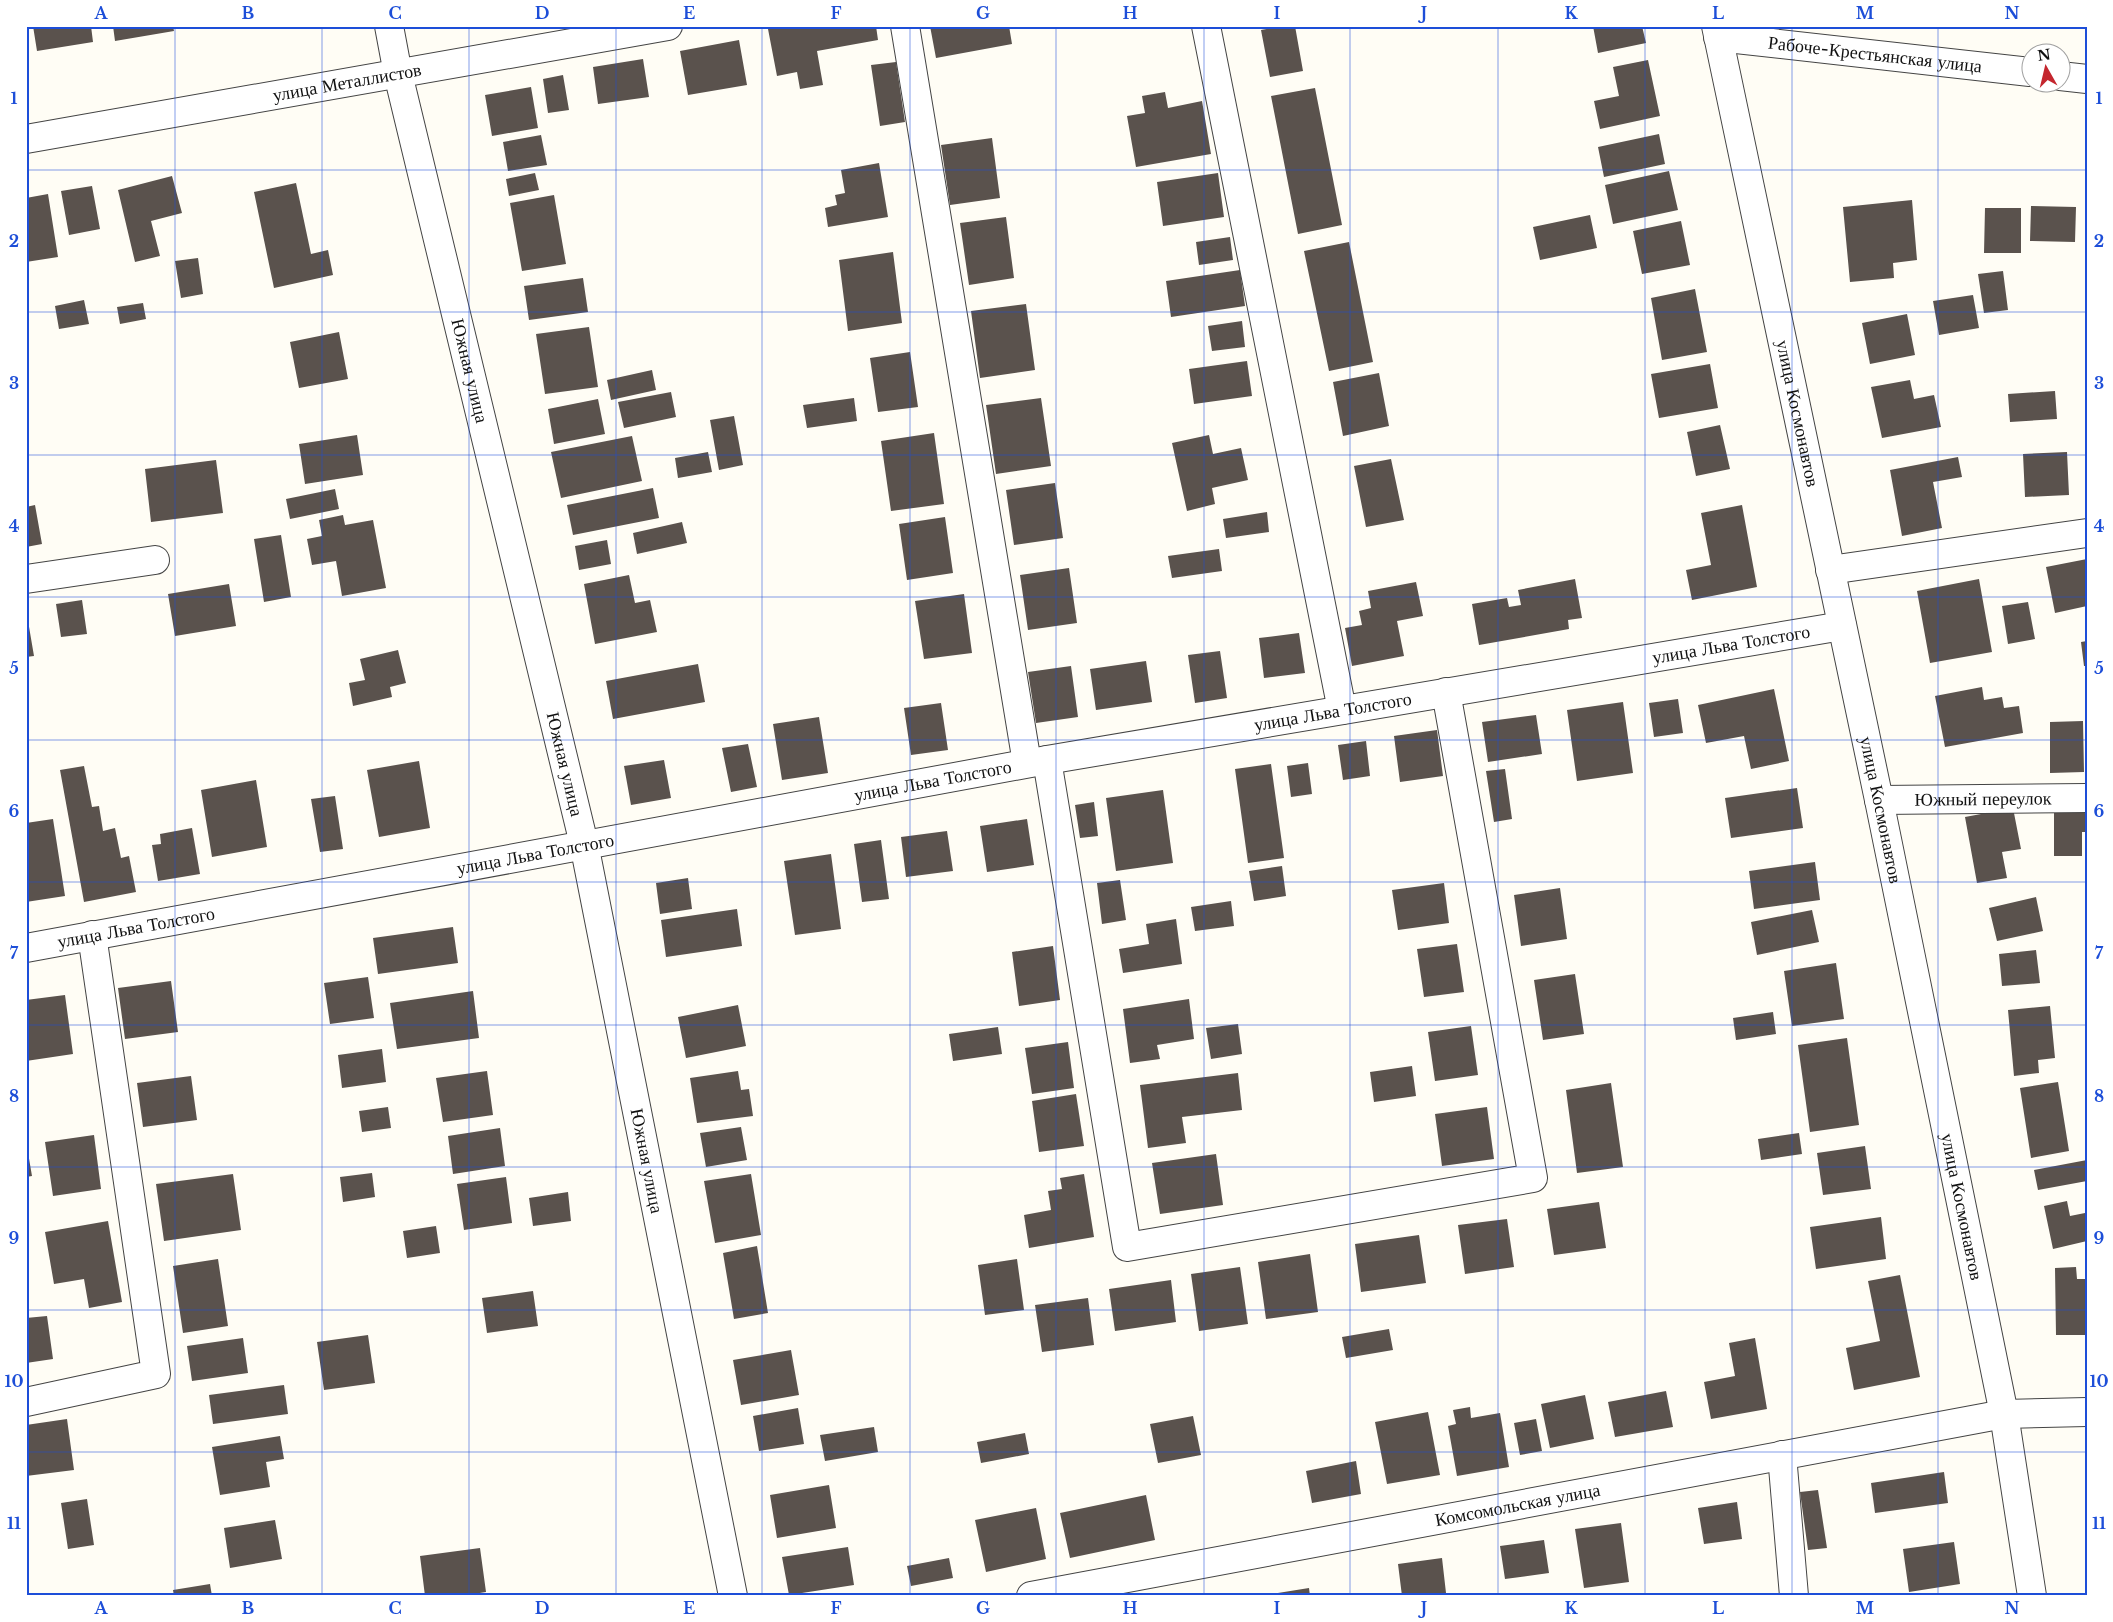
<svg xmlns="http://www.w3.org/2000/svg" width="2113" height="1622" font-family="'Libre Baskerville',serif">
	<rect width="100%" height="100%" fill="#fffdf5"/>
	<path fill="#5a524d" d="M33 26H91L93 42 37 51Z
		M113 26H173L174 31 115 41Z
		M786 26H876L878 40 817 51 823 85 800 89 797 72 777 76 768 29Z
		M930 26H1009L1012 44 936 58Z
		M1283 26H1295L1303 71 1270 77 1261 30Z
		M1593 26H1642L1646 43 1598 53Z
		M739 40 747 85 688 95 680 51Z
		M643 59 649 97 598 104 593 67Z
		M1648 60 1660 116 1600 129 1594 101 1619 96 1613 67Z
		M896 62 905 122 880 126 871 65Z
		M563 75 569 110 548 113 543 79Z
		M531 87 538 128 492 136 485 95Z
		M1315 88 1342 225 1298 234 1271 96Z
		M1165 92 1168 108 1202 101 1211 154 1136 167 1127 116 1145 113 1142 96Z
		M1659 134 1665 164 1604 177 1598 147Z
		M541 135 547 165 508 171 503 142Z
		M992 138 1000 198 950 205 941 145Z
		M879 163 888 217 828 227 825 208 837 205 835 195 845 193 841 170Z
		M1669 171 1678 210 1613 224 1605 185Z
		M535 173 539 190 509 196 506 179Z
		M1218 173 1224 217 1163 226 1157 182Z
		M172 176 182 213 151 221 160 256 135 262 118 190Z
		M296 183 311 254 328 250 333 275 274 288 254 192Z
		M92 186 100 229 69 235 61 191Z
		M48 194 58 257 26 262V198Z
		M554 195 566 264 522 271 510 203Z
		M1912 200 1917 260 1893 263 1894 278 1850 282 1843 207Z
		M2031 206 2076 207 2075 242 2030 241Z
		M1985 208H2021V253H1984Z
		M1590 215 1597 248 1540 260 1533 227Z
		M1006 217 1014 278 969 285 960 223Z
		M1681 221 1690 265 1642 274 1633 231Z
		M1230 237 1233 260 1199 265 1196 242Z
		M1349 242 1373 362 1329 371 1304 251Z
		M893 252 902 323 848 331 839 260Z
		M198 258 203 294 181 298 175 261Z
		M1240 270 1245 306 1171 317 1166 281Z
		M2003 271 2008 310 1984 313 1978 274Z
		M583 278 588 312 529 320 524 286Z
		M1695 289 1707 352 1662 360 1651 298Z
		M1973 295 1979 328 1939 335 1933 301Z
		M84 300 89 324 59 329 55 306Z
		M143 303 146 319 120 324 117 307Z
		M1026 304 1035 370 980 378 971 311Z
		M1907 314 1915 355 1870 364 1862 323Z
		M1242 321 1245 347 1212 351 1208 326Z
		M589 327 598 387 545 394 536 334Z
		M339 332 348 379 299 388 290 342Z
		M910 352 918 407 878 412 870 358Z
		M1247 361 1252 396 1194 404 1189 369Z
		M1710 364 1718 408 1659 418 1651 374Z
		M652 370 656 390 611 400 607 380Z
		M1379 373 1389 426 1343 436 1333 382Z
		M1910 380 1914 399 1934 395 1941 427 1882 438 1871 387Z
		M2055 391 2057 419 2010 422 2008 394Z
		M671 392 676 417 624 428 618 402Z
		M854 398 857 421 807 428 803 405Z
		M1041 398 1051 466 996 474 986 405Z
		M598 399 605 434 554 444 548 409Z
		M734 416 743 465 719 470 710 420Z
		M1720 425 1730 469 1696 476 1687 432Z
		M934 433 944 504 891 511 881 441Z
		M357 435 363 475 305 484 299 444Z
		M1209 435 1213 454 1241 448 1248 480 1212 488 1215 504 1187 511 1172 443Z
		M632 436 642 481 561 498 551 452Z
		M708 452 712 472 678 478 675 458Z
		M2067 452 2069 495 2025 497 2023 454Z
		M1958 457 1962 477 1933 482 1942 528 1902 536 1890 470Z
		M1391 459 1404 520 1366 527 1354 466Z
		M216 460 223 513 151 522 145 469Z
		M1055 483 1063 538 1014 545 1006 490Z
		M653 488 659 518 573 535 567 505Z
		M335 489 339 509 290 519 286 499Z
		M35 505 42 544 26 547V507Z
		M1742 505 1757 587 1692 600 1686 570 1711 565 1701 513Z
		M1267 512 1269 532 1226 538 1223 519Z
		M343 515 345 525 373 520 386 588 342 596 336 561 312 565 307 539 322 536 319 520Z
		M945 517 953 573 907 580 899 524Z
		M682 522 687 543 637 554 633 533Z
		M281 535 291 597 264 602 254 539Z
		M607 540 611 564 579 570 575 546Z
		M1219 549 1222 571 1172 578 1168 556Z
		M2087 559V606L2055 613 2046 567Z
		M1069 568 1077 623 1028 630 1020 575Z
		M629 575 635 603 650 600 657 632 595 644 584 584Z
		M1575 579 1582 618 1568 620 1569 629 1479 645 1472 604 1507 598 1509 607 1521 605 1518 590Z
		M1979 579 1992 652 1930 663 1917 591Z
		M1416 582 1423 616 1397 621 1404 656 1352 666 1345 628 1362 625 1359 611 1371 608 1368 591Z
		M229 584 236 626 175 636 168 594Z
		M964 594 972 653 924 659 915 601Z
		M82 600 87 634 61 637 56 604Z
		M2028 602 2035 639 2008 644 2002 606Z
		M27 615 34 656 26 657V616Z
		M1299 633 1305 673 1264 678 1259 638Z
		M2087 641V666H2084L2081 642Z
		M398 650 406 683 390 687 392 697 353 706 349 683 365 680 360 659Z
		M1220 651 1227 698 1195 703 1188 655Z
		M1146 661 1152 702 1096 710 1090 669Z
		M698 664 705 702 613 719 606 681Z
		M1071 666 1078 717 1036 723 1028 672Z
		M1982 687 1984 700 2002 697 2004 708 2019 706 2023 733 1945 747 1935 696Z
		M1774 689 1789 761 1751 769 1744 736 1706 743 1698 705Z
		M1678 699 1683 733 1654 737 1649 703Z
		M1623 702 1633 773 1577 781 1567 710Z
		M941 703 948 750 911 755 904 708Z
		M1536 715 1542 754 1488 762 1482 722Z
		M819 717 828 773 782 780 773 724Z
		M2083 721 2084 772 2050 773V722Z
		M1437 730 1443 776 1400 782 1394 736Z
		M1366 741 1370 776 1343 780 1338 745Z
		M748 744 757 787 731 792 722 748Z
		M664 760 671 798 631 805 624 766Z
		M419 761 430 828 379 837 367 770Z
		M1308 763 1312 794 1291 797 1287 766Z
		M1271 764 1284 858 1248 863 1235 769Z
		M84 766 92 807 99 806 103 831 115 828 121 858 129 856 136 892 84 902 60 770Z
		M1505 769 1512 819 1494 822 1486 771Z
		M256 780 267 847 212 857 201 790Z
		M1797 788 1803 828 1731 838 1725 798Z
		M1163 790 1173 863 1116 871 1106 798Z
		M335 796 343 849 320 852 311 799Z
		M1094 802 1098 836 1080 838 1075 805Z
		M2054 807H2087V832H2082V856H2054Z
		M2013 808 2021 849 2002 852 2007 878 1977 883 1965 817Z
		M53 819 65 896 26 902V823Z
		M1027 819 1034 865 987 872 980 826Z
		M192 828 200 874 158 881 152 845 161 844 160 834Z
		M947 831 953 871 906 877 901 837Z
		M881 840 889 899 862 902 854 844Z
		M831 854 841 929 795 935 784 861Z
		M1815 862 1820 900 1754 909 1749 871Z
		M1282 866 1286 896 1254 901 1249 871Z
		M688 878 692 909 660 914 656 883Z
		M1120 880 1126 920 1102 924 1097 883Z
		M1444 883 1449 923 1398 930 1392 890Z
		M1560 888 1567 939 1521 946 1514 895Z
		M2036 897 2043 931 1997 941 1989 908Z
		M1231 901 1234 926 1195 931 1191 907Z
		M737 909 742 946 666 957 661 920Z
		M1812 910 1819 942 1757 955 1751 922Z
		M1176 919 1182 964 1123 973 1119 949 1149 944 1146 924Z
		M453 927 458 963 378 974 373 938Z
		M1457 944 1464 992 1424 997 1417 949Z
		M1053 946 1060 1000 1019 1006 1012 952Z
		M2036 950 2040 983 2002 986 1999 954Z
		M1836 963 1844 1019 1792 1026 1784 971Z
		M1575 974 1584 1034 1543 1040 1534 980Z
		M368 977 374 1018 330 1024 324 983Z
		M171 981 178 1032 125 1039 118 988Z
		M473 991 479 1038 397 1049 390 1003Z
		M65 995 73 1054 26 1061V1000Z
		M1189 999 1194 1039 1157 1045 1160 1059 1130 1063 1123 1009Z
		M738 1005 746 1046 686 1058 678 1017Z
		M2050 1006 2055 1058 2038 1060 2039 1073 2014 1076 2008 1010Z
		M1773 1012 1776 1034 1736 1040 1733 1018Z
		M1238 1024 1242 1054 1211 1059 1206 1028Z
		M1471 1026 1478 1075 1435 1081 1428 1032Z
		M998 1027 1002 1054 953 1061 949 1034Z
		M1847 1038 1859 1125 1810 1132 1798 1045Z
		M1068 1042 1074 1088 1032 1094 1025 1048Z
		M382 1049 386 1082 342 1088 338 1055Z
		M1412 1066 1416 1096 1374 1102 1370 1072Z
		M487 1071 493 1115 443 1122 436 1078Z
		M738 1071 741 1090 749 1089 753 1116 697 1123 690 1078Z
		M1238 1073 1242 1110 1182 1117 1186 1143 1148 1148 1140 1085Z
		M191 1076 197 1120 143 1127 137 1083Z
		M2058 1082 2069 1151 2031 1158 2020 1088Z
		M1611 1083 1623 1167 1577 1173 1566 1090Z
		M1076 1094 1084 1146 1039 1152 1032 1101Z
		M388 1107 391 1128 362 1132 359 1111Z
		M1487 1107 1494 1159 1442 1166 1435 1114Z
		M741 1127 747 1160 706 1167 700 1133Z
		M500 1128 505 1166 453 1174 448 1136Z
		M1799 1133 1802 1154 1761 1160 1758 1139Z
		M94 1135 101 1189 53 1196 45 1142Z
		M26 1141 32 1176 26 1177Z
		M1865 1146 1871 1189 1823 1195 1817 1153Z
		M1216 1154 1223 1205 1160 1214 1152 1163Z
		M2087 1160V1181L2038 1190 2034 1170Z
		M372 1173 375 1197 343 1202 340 1177Z
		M233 1174 241 1230 164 1241 156 1184Z
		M751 1174 761 1235 715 1243 704 1181Z
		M1084 1174 1094 1237 1029 1248 1024 1215 1051 1210 1048 1191 1062 1189 1060 1178Z
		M506 1177 512 1223 464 1230 457 1184Z
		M568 1192 571 1221 533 1226 529 1198Z
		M2067 1201 2070 1216 2085 1213 2087 1241 2053 1249 2044 1206Z
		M1599 1202 1606 1248 1554 1255 1547 1209Z
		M1881 1217 1886 1259 1816 1269 1810 1227Z
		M1507 1219 1514 1267 1465 1274 1458 1225Z
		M108 1221 122 1302 89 1308 84 1279 54 1284 45 1232Z
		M436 1226 440 1253 407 1258 403 1231Z
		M1419 1235 1426 1283 1361 1292 1355 1244Z
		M757 1246 768 1313 734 1319 723 1253Z
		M1310 1254 1318 1312 1266 1319 1258 1262Z
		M218 1259 228 1326 183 1333 173 1266Z
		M1017 1259 1024 1310 985 1315 978 1265Z
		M1240 1267 1248 1324 1199 1331 1191 1274Z
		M2076 1267 2077 1279H2087V1335H2056L2055 1268Z
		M1900 1275 1920 1377 1854 1390 1846 1348 1880 1341 1868 1281Z
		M1171 1280 1176 1322 1115 1331 1109 1289Z
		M533 1291 538 1326 487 1333 482 1298Z
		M1088 1298 1094 1345 1042 1352 1035 1305Z
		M47 1316 53 1359 26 1363V1318Z
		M1389 1329 1393 1350 1346 1358 1342 1337Z
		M368 1335 375 1383 324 1390 317 1342Z
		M243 1338 248 1373 192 1381 187 1346Z
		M1755 1338 1767 1409 1711 1419 1704 1382 1735 1376 1729 1343Z
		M791 1350 799 1395 741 1405 733 1360Z
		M284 1385 288 1414 213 1424 209 1395Z
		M1666 1391 1673 1427 1615 1437 1608 1402Z
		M1585 1395 1594 1439 1550 1448 1541 1404Z
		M1470 1407 1471 1418 1500 1413 1509 1467 1457 1476 1448 1426 1456 1424 1453 1410Z
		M798 1408 804 1444 759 1451 753 1416Z
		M1428 1412 1440 1475 1387 1484 1375 1422Z
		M1193 1416 1201 1455 1158 1463 1150 1424Z
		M67 1419 74 1470 26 1476V1425Z
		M1536 1419 1542 1451 1520 1455 1514 1423Z
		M874 1427 878 1452 825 1461 820 1435Z
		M1025 1433 1029 1454 981 1463 977 1442Z
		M280 1436 284 1459 266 1462 270 1487 220 1495 212 1447Z
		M1356 1461 1361 1494 1312 1503 1306 1471Z
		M1944 1472 1948 1503 1875 1513 1871 1483Z
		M829 1485 836 1528 777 1538 770 1495Z
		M1818 1490 1827 1548 1808 1550 1800 1492Z
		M1146 1495 1155 1540 1070 1558 1060 1513Z
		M87 1499 94 1545 68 1549 61 1503Z
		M1737 1502 1742 1539 1704 1544 1698 1508Z
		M1036 1508 1046 1559 986 1572 975 1520Z
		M275 1520 282 1559 230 1568 224 1528Z
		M1621 1523 1629 1582 1584 1588 1575 1529Z
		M1544 1540 1549 1573 1505 1579 1500 1546Z
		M1954 1542 1960 1584 1909 1592 1903 1549Z
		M848 1547 854 1585 789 1595 782 1557Z
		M480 1548 486 1592 461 1596H425L420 1556Z
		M949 1558 953 1578 911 1586 907 1566Z
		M1442 1558 1446 1593 1402 1596 1398 1564Z
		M210 1584 212 1596H174L173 1590Z
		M1309 1588 1310 1596H1265V1595Z"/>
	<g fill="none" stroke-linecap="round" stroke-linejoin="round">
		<g stroke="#444" stroke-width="30">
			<g id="minor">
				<path id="s1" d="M389 26 398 74 584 844 733 1596"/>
				<path d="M905 26 1027 763"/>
				<path d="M1206 26 1342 710"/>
				<path id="s2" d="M1716 26 1879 800 2004 1414 2032 1596"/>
				<path id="s3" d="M1718 37 2030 72"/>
				<path d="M2060 76 2087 79"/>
				<path id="s4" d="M26 139 668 26"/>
				<path d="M1830 570 2087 533"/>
				<path d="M26 579 155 560"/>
				<path d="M1047 760 1127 1247 1533 1178 1446 692"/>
				<path id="s5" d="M1879 800 2087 798"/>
				<path id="s6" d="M26 948 1047 760 1842 626"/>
				<path d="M26 1402 156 1374 92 935"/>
				<path d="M1782 1455 1794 1596"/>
				<path id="s7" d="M1031 1596 2004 1414 2087 1412"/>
			</g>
		</g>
		<use href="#minor" stroke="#fff" stroke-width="28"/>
	</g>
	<path fill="none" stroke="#1d4ed8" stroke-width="1" stroke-opacity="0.55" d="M175 26V1596M322 26V1596M469 26V1596M616 26V1596M762 26V1596M910 26V1596M1056 26V1596M1204 26V1596M1350 26V1596M1498 26V1596M1645 26V1596M1792 26V1596M1938 26V1596M26 170H2087M26 312H2087M26 455H2087M26 597H2087M26 740H2087M26 882H2087M26 1025H2087M26 1167H2087M26 1310H2087M26 1452H2087"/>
	<g text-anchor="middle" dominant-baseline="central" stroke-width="5" stroke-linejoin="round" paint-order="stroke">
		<g font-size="18" fill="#111" stroke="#fff">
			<text stroke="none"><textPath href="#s3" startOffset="158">Рабоче-Крестьянская улица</textPath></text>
			<text stroke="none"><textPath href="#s4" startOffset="326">улица Металлистов</textPath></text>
			<text stroke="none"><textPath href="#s1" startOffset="354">Южная улица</textPath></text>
			<text stroke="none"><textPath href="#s2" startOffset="396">улица Космонавтов</textPath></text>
			<text stroke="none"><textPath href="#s6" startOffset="1732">улица Льва Толстого</textPath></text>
			<text stroke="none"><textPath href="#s6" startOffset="1328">улица Льва Толстого</textPath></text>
			<text stroke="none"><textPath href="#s1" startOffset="759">Южная улица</textPath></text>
			<text stroke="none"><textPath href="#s6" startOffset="922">улица Льва Толстого</textPath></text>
			<text stroke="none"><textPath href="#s5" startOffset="104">Южный переулок</textPath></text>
			<text stroke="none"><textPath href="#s2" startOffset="801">улица Космонавтов</textPath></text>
			<text stroke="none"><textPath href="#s6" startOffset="518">улица Льва Толстого</textPath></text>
			<text stroke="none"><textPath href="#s6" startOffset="112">улица Льва Толстого</textPath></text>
			<text stroke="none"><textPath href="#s1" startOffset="1164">Южная улица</textPath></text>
			<text stroke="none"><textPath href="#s2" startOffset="1206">улица Космонавтов</textPath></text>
			<text stroke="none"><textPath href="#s7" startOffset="495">Комсомольская улица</textPath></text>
		</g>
	</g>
	<rect width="2113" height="1622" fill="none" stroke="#ffffff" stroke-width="55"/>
	<g transform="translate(2046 68) rotate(352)"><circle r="24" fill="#ffffff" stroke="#a0a0a0"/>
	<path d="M0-4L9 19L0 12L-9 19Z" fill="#c4262e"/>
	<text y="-8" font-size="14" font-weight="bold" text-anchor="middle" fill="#111111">N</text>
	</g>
	<rect x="28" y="28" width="2058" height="1566" fill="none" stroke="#1d4ed8" stroke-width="2"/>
	<g font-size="16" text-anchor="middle" font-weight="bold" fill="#1d4ed8">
		<text x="101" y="19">A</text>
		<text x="248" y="19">B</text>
		<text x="395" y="19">C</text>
		<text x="542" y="19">D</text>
		<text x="689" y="19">E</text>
		<text x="836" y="19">F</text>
		<text x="983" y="19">G</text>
		<text x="1130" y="19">H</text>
		<text x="1277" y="19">I</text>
		<text x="1424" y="19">J</text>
		<text x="1571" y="19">K</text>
		<text x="1718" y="19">L</text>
		<text x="1865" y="19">M</text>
		<text x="2012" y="19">N</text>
		<text x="14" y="104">1</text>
		<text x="2099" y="104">1</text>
		<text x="14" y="247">2</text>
		<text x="2099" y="247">2</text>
		<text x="14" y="389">3</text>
		<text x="2099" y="389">3</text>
		<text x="14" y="532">4</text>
		<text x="2099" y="532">4</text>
		<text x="14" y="674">5</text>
		<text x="2099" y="674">5</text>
		<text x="14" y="817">6</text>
		<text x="2099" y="817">6</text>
		<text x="14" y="959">7</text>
		<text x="2099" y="959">7</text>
		<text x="14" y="1102">8</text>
		<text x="2099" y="1102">8</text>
		<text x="14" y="1244">9</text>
		<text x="2099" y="1244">9</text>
		<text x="14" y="1387">10</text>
		<text x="2099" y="1387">10</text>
		<text x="14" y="1529">11</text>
		<text x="2099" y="1529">11</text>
		<text x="101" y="1614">A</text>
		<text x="248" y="1614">B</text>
		<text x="395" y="1614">C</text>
		<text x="542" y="1614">D</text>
		<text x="689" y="1614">E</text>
		<text x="836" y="1614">F</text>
		<text x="983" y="1614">G</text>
		<text x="1130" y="1614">H</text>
		<text x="1277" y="1614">I</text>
		<text x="1424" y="1614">J</text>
		<text x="1571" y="1614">K</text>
		<text x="1718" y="1614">L</text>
		<text x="1865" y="1614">M</text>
		<text x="2012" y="1614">N</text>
	</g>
</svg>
